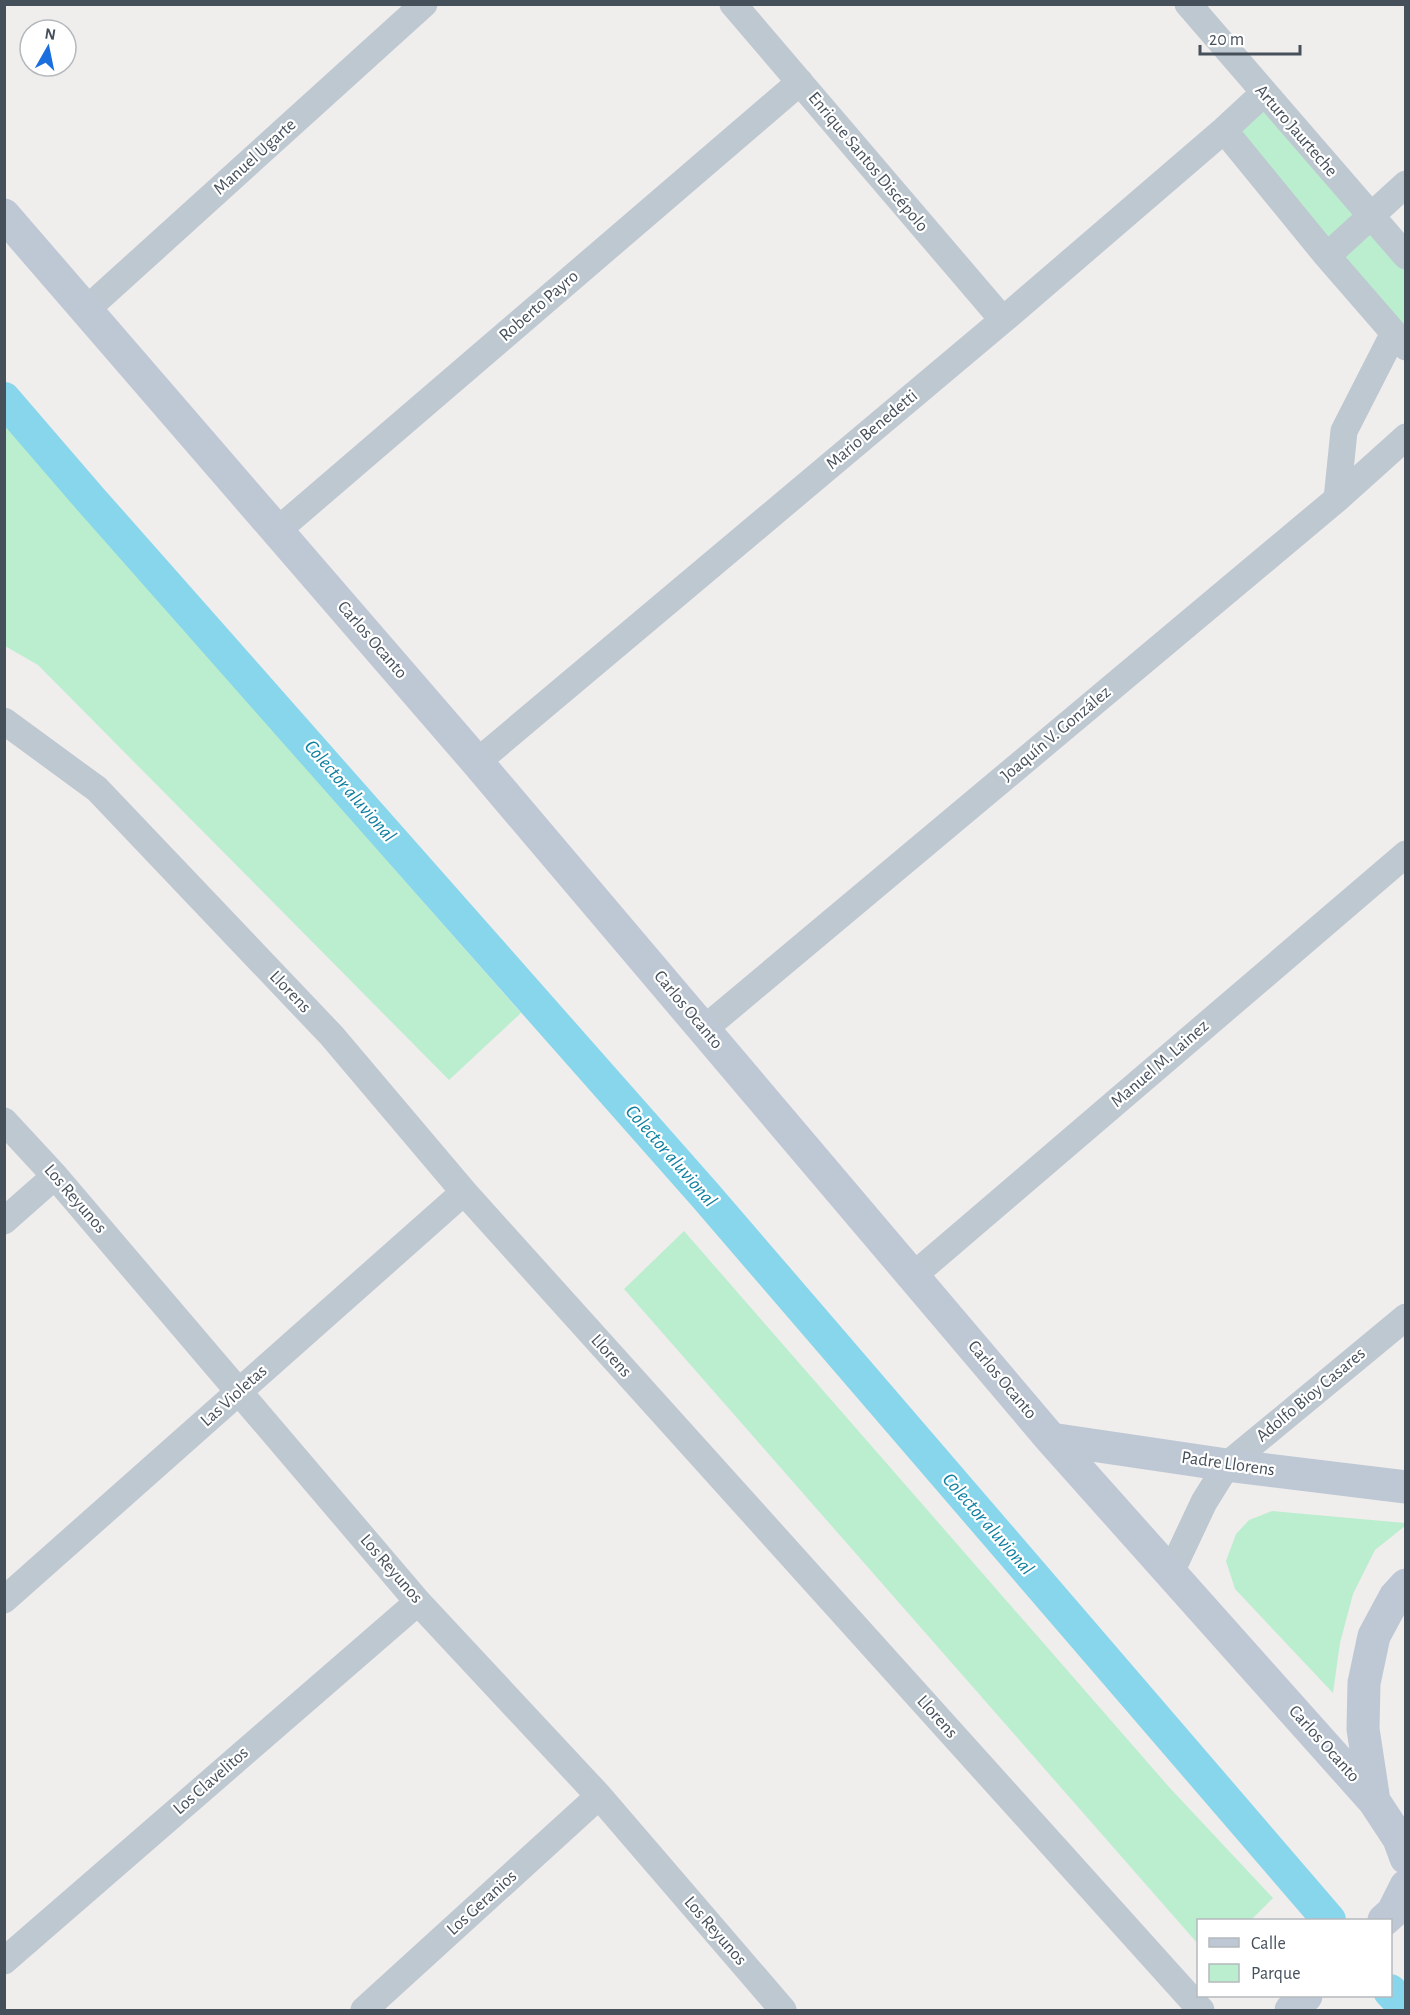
<svg xmlns="http://www.w3.org/2000/svg" width="1410" height="2015" font-family="'Alegreya Sans',sans-serif">
	<rect width="100%" height="100%" fill="#f0eded"/>
	<path fill="#bbeecf" d="M1264 93 1405 252V347L1224 130Z
		M4 424 521 1013 449 1080 38 665 5 646Z
		M684 1231 1169 1787 1273 1898 1251 1920H1198V1944L624 1289Z
		M1272 1511 1405 1523V1526L1375 1550 1353 1594 1340 1643 1333 1693 1235 1589 1226 1561 1236 1534 1249 1520Z"/>
	<g fill="none" stroke-linecap="round" stroke-linejoin="round">
		<path stroke="#88d6eb" stroke-width="34" d="M4 399 91 500 705 1195 1329 1920
			M1390 1991 1406 2008"/>
		<path stroke="#bec8d0" stroke-width="27" d="M733 4 1003 320
			M1188 4 1406 256
			M1224 130 1327 256 1406 347
			M1327 256 1406 184
			M86 310 424 4
			M1337 499 1344 431 1394 333
			M278 530 800 82
			M4 721 97 789 332 1036 464 1192 1201 2010
			M477 762 1003 320 1224 130 1264 93
			M704 1029 1337 499 1406 437
			M4 1121 55 1176 418 1602 599 1796 783 2010
			M4 1221 55 1176
			M914 1275 1406 854
			M1171 1572 1204 1502 1227 1465 1406 1317
			M4 1600 464 1192
			M4 1961 418 1602
			M364 2010 599 1796"/>
		<path stroke="#bec8d4" stroke-width="33" d="M4 215 477 762 1051 1439 1374 1801
			M1051 1439 1227 1465 1406 1487
			M1406 1585 1395 1597 1374 1636 1364 1683 1363 1729 1374 1801 1399 1839 1406 1858
			M1384 1920 1393 1912 1406 1886
			M1291 2010 1306 1996"/>
	</g>
	<g text-anchor="middle" dominant-baseline="central" stroke-width="4.5" stroke-linejoin="round" paint-order="stroke">
		<g font-size="18" fill="#46505b" stroke="#fff">
			<text transform="translate(1296 131) rotate(49)">Arturo Jaurteche</text>
			<text transform="translate(255 157) rotate(-42)">Manuel Ugarte</text>
			<text transform="translate(868 162) rotate(50)">Enrique Santos Discépolo</text>
			<text transform="translate(539 306) rotate(-41)">Roberto Payro</text>
			<text transform="translate(872 430) rotate(-40)">Mario Benedetti</text>
			<text transform="translate(372 640) rotate(49)">Carlos Ocanto</text>
			<text transform="translate(1056 734) rotate(-40)">Joaquín V. González</text>
			<text transform="translate(290 992) rotate(46)">Llorens</text>
			<text transform="translate(688 1010) rotate(50)">Carlos Ocanto</text>
			<text transform="translate(1160 1064) rotate(-41)">Manuel M. Lainez</text>
			<text transform="translate(75 1199) rotate(49)">Los Reyunos</text>
			<text transform="translate(611 1356) rotate(48)">Llorens</text>
			<text transform="translate(1002 1380) rotate(50)">Carlos Ocanto</text>
			<text transform="translate(1311 1395) rotate(-40)">Adolfo Bioy Casares</text>
			<text transform="translate(234 1396) rotate(-42)">Las Violetas</text>
			<text transform="translate(1228 1464) rotate(8)">Padre Llorens</text>
			<text transform="translate(391 1569) rotate(49)">Los Reyunos</text>
			<text transform="translate(937 1717) rotate(48)">Llorens</text>
			<text transform="translate(1324 1744) rotate(48)">Carlos Ocanto</text>
			<text transform="translate(211 1781) rotate(-41)">Los Clavelitos</text>
			<text transform="translate(482 1903) rotate(-42)">Los Geranios</text>
			<text transform="translate(715 1931) rotate(49)">Los Reyunos</text>
		</g>
		<g font-size="20" font-style="italic" fill="#0d7f9f" stroke="#fff">
			<text transform="translate(350 791) rotate(49)">Colector aluvional</text>
			<text transform="translate(671 1156) rotate(49)">Colector aluvional</text>
			<text transform="translate(988 1524) rotate(49)">Colector aluvional</text>
		</g>
	</g>
	<rect width="1410" height="2015" fill="none" stroke="#46505b" stroke-width="12"/>
	<rect x="1197" y="1919" width="195" height="78" fill="#ffffff" stroke="#b5b9bd" stroke-width="1.5"/>
	<rect x="1209" y="1938" width="30" height="9" fill="#bec8d4" stroke="#b5b9bd" stroke-width="1.5"/>
	<text x="1251" y="1949" font-size="18" fill="#46505b">Calle</text>
	<rect x="1209" y="1964" width="30" height="18" fill="#bbeecf" stroke="#b5b9bd" stroke-width="1.5"/>
	<text x="1251" y="1979" font-size="18" fill="#46505b">Parque</text>
	<g transform="translate(48 48) rotate(9)"><circle r="28" fill="#ffffff" stroke="#b5b9bd" stroke-width="1.5"/>
	<path d="M0-4.5L10 22L0 15L-10 22Z" fill="#1a6ede"/>
	<text y="-9" font-size="16" font-weight="bold" text-anchor="middle" fill="#46505b">N</text>
	</g>
	<path d="M1200 45v9h100v-9" fill="none" stroke="#46505b" stroke-width="3"/>
	<text x="1209" y="45" font-size="18" fill="#46505b" stroke="#ffffff" stroke-width="4.5" paint-order="stroke">20 m</text>
</svg>
